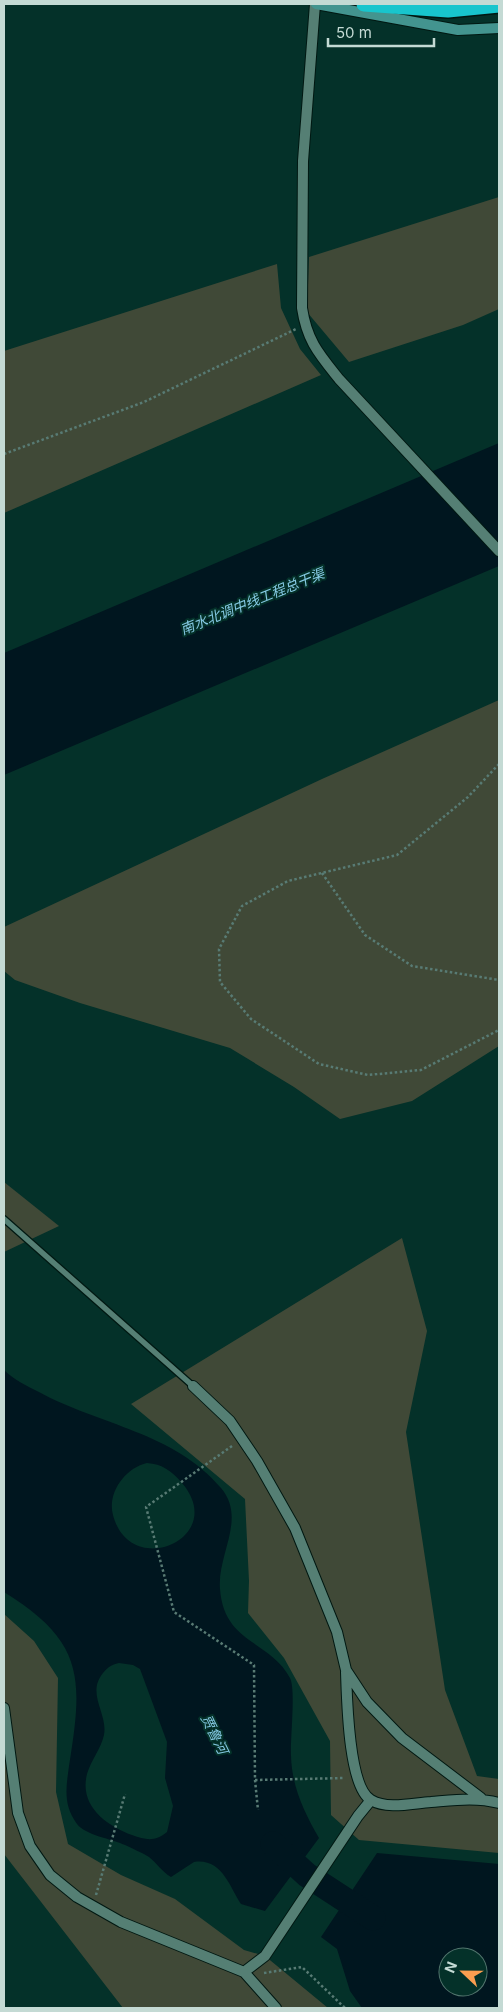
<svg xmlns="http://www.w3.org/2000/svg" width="503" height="2012" font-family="Inter,'Noto Sans SC',sans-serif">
	<rect width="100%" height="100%" fill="#043129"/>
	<path fill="#404937" d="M499 197V309L463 325 349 362 307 312 309 257Z
		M277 264 281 308 300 349 321 375 4 513V351Z
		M499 700V1046L412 1101 340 1119 294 1087 230 1048 80 1003 15 980 4 971V927L322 779Z
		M4 1182 59 1226 4 1252Z
		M402 1238 427 1331 406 1432 445 1690 477 1776 499 1779V1853L359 1840 331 1815 330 1741 284 1658 248 1613 249 1581 245 1499 131 1404Z
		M4 1614 34 1641 58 1678 56 1792 68 1844 121 1875 175 1899 244 1950 265 1956 328 2008H123L4 1854Z"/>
	<path fill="#00161f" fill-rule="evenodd" d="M499 443V566L4 775V653Z
		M4 1370C14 1380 27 1386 39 1392 99 1425 174 1432 221 1488 247 1519 217 1554 220 1589 224 1644 270 1640 290 1678 296 1690 290 1739 291 1756 292 1787 304 1812 319 1838L265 1911 241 1904C229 1886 222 1858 194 1862L171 1877C162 1872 157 1863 149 1857 141 1852 133 1849 125 1845 112 1839 85 1835 77 1824 63 1805 66 1788 69 1766 83 1679 85 1642 4 1592ZM147 1463C162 1464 172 1471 182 1483 229 1538 130 1581 113 1515 107 1493 125 1468 147 1463ZM119 1663 133 1665 140 1669 167 1742 165 1778 173 1806 167 1832C155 1842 146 1840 132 1835 106 1825 79 1806 87 1774 91 1760 101 1749 104 1735 108 1713 86 1694 103 1673 108 1667 111 1665 119 1663Z
		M377 1853 499 1864V2008H362L350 1991 337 1949 321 1937ZM448 1957H478V1987H448Z"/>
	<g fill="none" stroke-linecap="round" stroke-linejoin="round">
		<path stroke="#00161f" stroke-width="25" d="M273 1844 307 1875 373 1918"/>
		<g stroke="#001812" stroke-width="8">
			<path id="lane" d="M4 1219 193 1386"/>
		</g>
		<g stroke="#001812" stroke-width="12">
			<path id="street" d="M315 4 303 161 302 308C307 341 319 354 339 379L499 551
				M193 1386 230 1421 257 1461 295 1528 337 1632 346 1670 367 1702 402 1738 481 1798
				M346 1672C347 1697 348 1787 371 1800 388 1810 413 1803 431 1802 455 1800 476 1797 499 1803
				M4 1708 18 1813 30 1846 50 1875 77 1897 121 1922 244 1972 276 2008
				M244 1972 265 1956 358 1816 371 1800"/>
		</g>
		<g stroke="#001812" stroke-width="12">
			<path id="secondary" d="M316 4 458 30 499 28"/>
		</g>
		<g stroke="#001812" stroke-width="18">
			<path id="highway" d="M364 4 448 10 499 5"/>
		</g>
		<path stroke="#587b74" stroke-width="2.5" stroke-dasharray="2.5 2.5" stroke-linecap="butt" d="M4 454 144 402 296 329
			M499 764 468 797 397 855 288 881 242 906 219 949 220 982 251 1019 319 1064 368 1075 421 1070 499 1030
			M322 873 365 935 412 966 499 980
			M232 1446 146 1507 174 1612 254 1665 255 1780 258 1810
			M255 1780 345 1778
			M96 1895 125 1794
			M264 1973 302 1967 345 2008"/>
		<use href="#lane" stroke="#557f74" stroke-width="5.5"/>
		<use href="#street" stroke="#557f74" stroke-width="10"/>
		<use href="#secondary" stroke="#43948f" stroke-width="10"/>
		<use href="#highway" stroke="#18c5cd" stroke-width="15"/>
	</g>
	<g text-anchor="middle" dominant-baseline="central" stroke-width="4" stroke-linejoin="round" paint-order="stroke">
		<g font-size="14" font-style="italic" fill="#86cae4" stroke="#043129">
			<text transform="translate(252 601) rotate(-22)">南水北调中线工程总干渠</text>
			<text transform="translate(215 1734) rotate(64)">贾鲁河</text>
		</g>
	</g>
	<rect width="503" height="2012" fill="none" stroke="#c4dad4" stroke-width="10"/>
	<g transform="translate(463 1972) rotate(292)"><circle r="24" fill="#043129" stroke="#51756d"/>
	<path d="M0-4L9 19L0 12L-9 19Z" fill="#fb9e50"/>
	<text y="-8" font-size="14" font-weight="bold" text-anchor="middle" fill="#c4dad4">N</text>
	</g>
	<path d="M328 38v8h106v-8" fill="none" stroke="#c4dad4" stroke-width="2.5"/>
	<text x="336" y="38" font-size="15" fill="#c4dad4" stroke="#043129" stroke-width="4" paint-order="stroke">50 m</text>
</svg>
